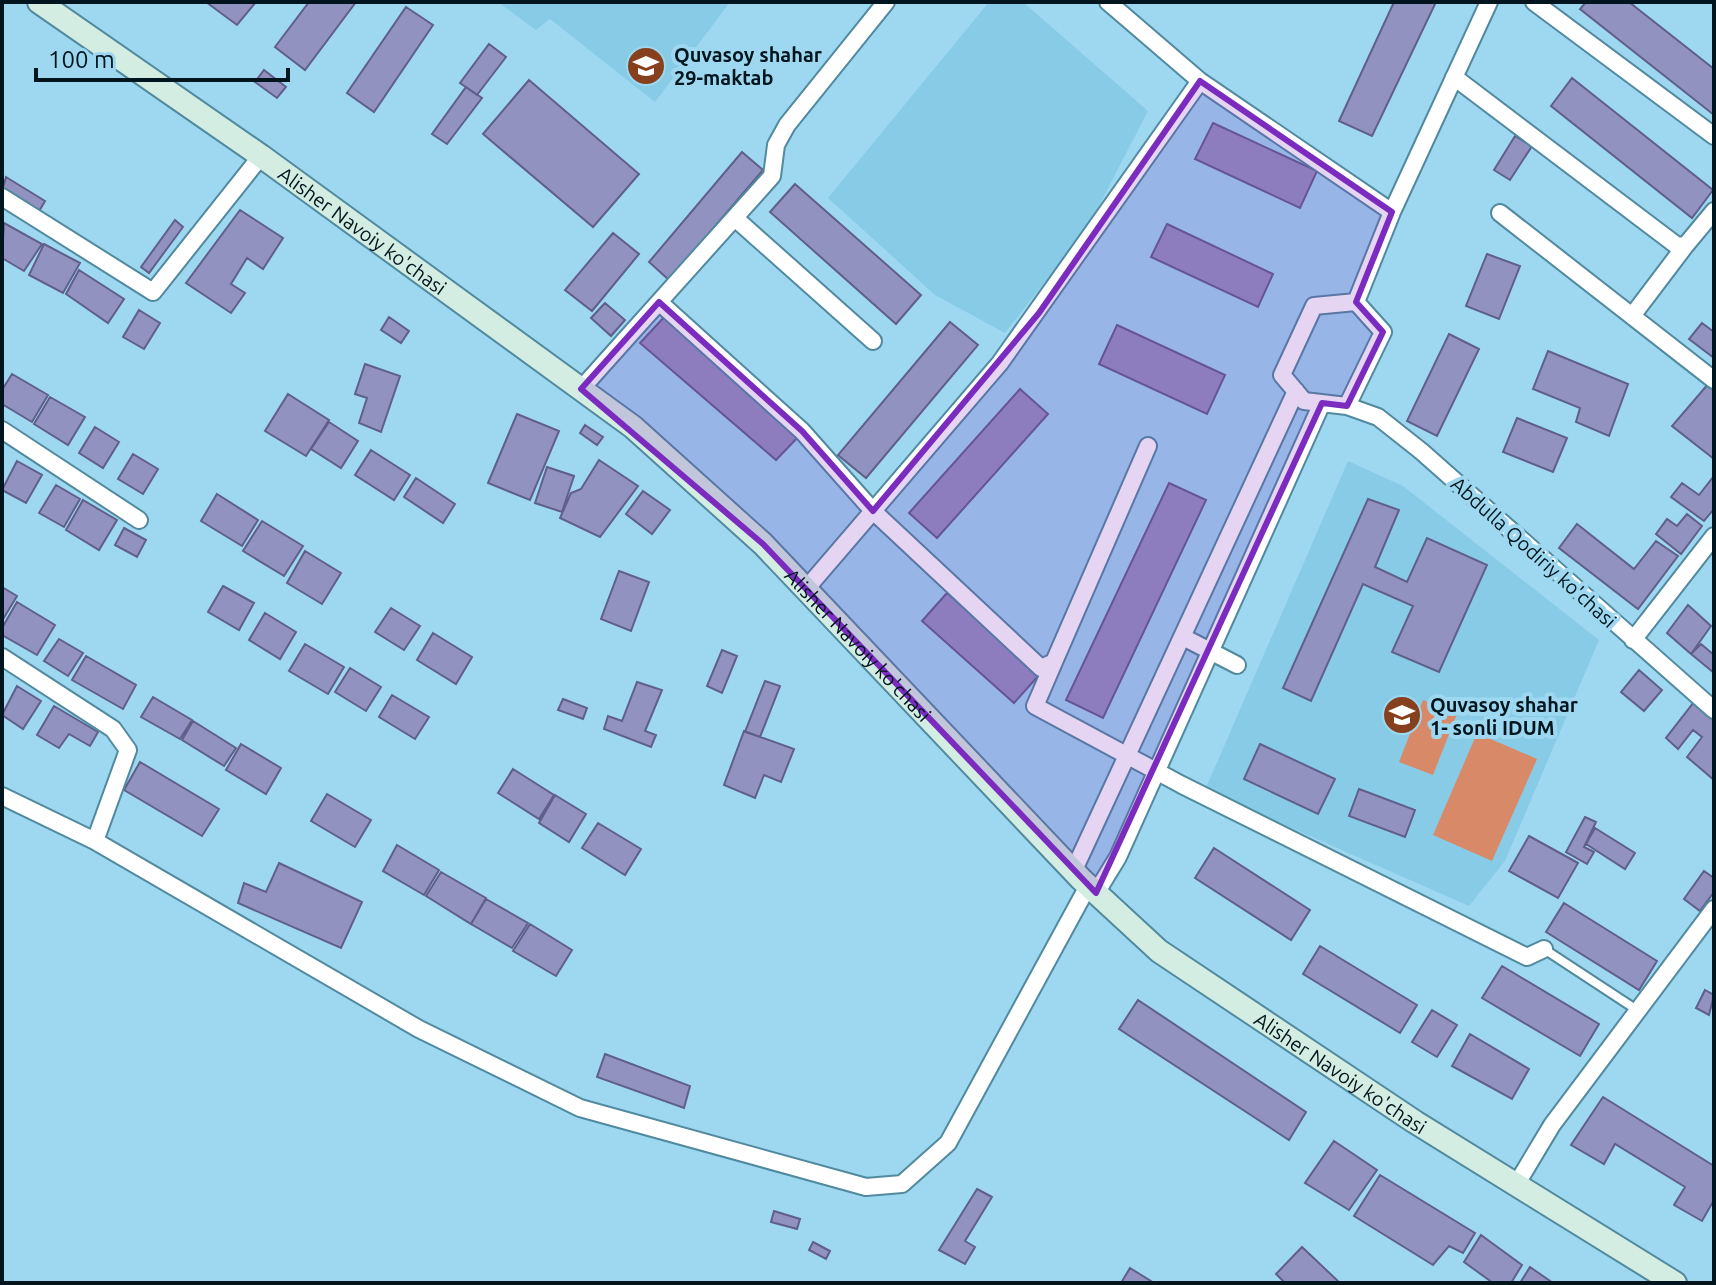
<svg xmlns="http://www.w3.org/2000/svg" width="1716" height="1285" font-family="Ubuntu,sans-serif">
	<rect width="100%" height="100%" fill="#9ed8f0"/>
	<path fill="#88cbe6" d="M498 2H730L655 102 550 19 536 30Z
		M989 2H1023L1148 111 1088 227 1005 333 935 295 828 198Z
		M1348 461 1403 486 1599 640 1505 861 1469 906 1205 790Z"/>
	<path fill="#d88a68" d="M1423 700 1457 714 1433 775 1399 762Z
		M1477 733 1537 759 1492 861 1433 835Z"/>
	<path fill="#9292c0" stroke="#605f8a" stroke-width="2" d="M206 2H256L237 25Z
		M309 2H356L305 70 275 47Z
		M1394 2H1436L1372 136 1339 121Z
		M1586 2H1629L1714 69V115L1580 9Z
		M406 7 433 25 374 112 347 93Z
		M489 44 506 57 477 95 460 83Z
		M264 70 286 87 277 98 255 82Z
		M1572 78 1713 190 1692 218 1551 106Z
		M529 80 639 174 593 227 483 134Z
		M466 87 482 98 447 144 432 134Z
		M1213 123 1317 171 1300 208 1195 159Z
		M1515 136 1532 146 1510 180 1494 170Z
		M742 152 763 170 669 280 649 262Z
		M6 177 45 201 38 213 2 191Z
		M795 184 921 295 896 324 770 212Z
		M240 210 283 238 263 269 247 258 231 284 245 293 231 313 186 283Z
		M175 220 183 227 149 273 141 267Z
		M4 223 42 244 24 271 2 258Z
		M1167 224 1273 274 1258 307 1151 257Z
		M613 233 639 254 592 311 565 290Z
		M44 244 80 263 63 293 29 275Z
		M1487 254 1520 266 1499 319 1466 306Z
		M79 270 124 299 108 323 66 294Z
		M605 303 625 320 611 336 591 318Z
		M139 310 160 323 144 349 123 337Z
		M667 314 800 435 776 460 640 343Z
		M389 317 409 331 401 343 381 330Z
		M950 322 978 345 866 478 838 455Z
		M1702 323 1714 332V358L1689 339Z
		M1117 325 1225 375 1207 414 1099 364Z
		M1449 334 1479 349 1437 436 1407 421Z
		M1548 351 1628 384 1609 436 1576 422 1580 408 1533 389Z
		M365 364 400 376 381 432 359 423 367 398 355 394Z
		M12 374 48 395 32 422 2 404V390Z
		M1709 383 1714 387V459L1672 426Z
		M1020 389 1048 414 937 538 909 513Z
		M288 394 329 420 306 456 265 431Z
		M50 397 85 417 68 445 34 424Z
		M517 414 559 431 530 500 488 483Z
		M1517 418 1567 438 1553 472 1503 452Z
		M329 422 358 441 341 468 311 449Z
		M585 425 603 437 597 445 580 433Z
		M95 427 119 442 103 468 79 453Z
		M371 450 410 475 394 500 355 475Z
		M133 454 158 469 143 494 118 479Z
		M599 460 638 486 600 537 560 518 571 493 581 489Z
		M17 461 42 475 26 503 2 490Z
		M547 467 574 476 562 512 535 503Z
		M1714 476V509L1704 521 1671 497 1682 483 1699 495Z
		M416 478 455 504 443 523 404 497Z
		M1169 483 1206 500 1103 718 1066 700Z
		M56 485 80 499 64 527 39 513Z
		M643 491 670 510 652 534 626 514Z
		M217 494 258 520 242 546 201 521Z
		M1368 499 1399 510 1375 567 1407 582 1427 538 1487 565 1439 672 1392 652 1413 606 1363 584 1311 701 1283 688Z
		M83 500 117 520 99 550 66 530Z
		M1687 514 1702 526 1681 554 1656 534 1667 519 1677 526Z
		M262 521 303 546 284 576 243 551Z
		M1577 524 1634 569 1656 541 1678 556 1638 609 1559 548Z
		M124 528 146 540 137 557 115 545Z
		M305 551 341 573 322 604 287 583Z
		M619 571 649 582 631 631 601 619Z
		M223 586 254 603 239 630 208 612Z
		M2 587 17 596 2 621Z
		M947 593 1040 674 1014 703 922 621Z
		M17 602 55 625 37 655 2 635V628Z
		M1688 605 1711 626 1691 654 1667 633Z
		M391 608 420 626 404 650 375 632Z
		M265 613 296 632 280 659 249 640Z
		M433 633 472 657 456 684 417 660Z
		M59 639 83 653 68 676 44 661Z
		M305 644 344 667 328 694 289 671Z
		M1701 644 1714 655V673L1691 654Z
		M722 650 737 656 722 693 707 686Z
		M86 656 136 685 123 709 72 680Z
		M350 668 381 687 366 711 335 692Z
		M1639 670 1662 690 1644 711 1621 692Z
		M765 681 780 686 760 737 745 732Z
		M637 682 662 690 645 731 656 735 651 747 604 729 608 716 622 721Z
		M17 686 41 701 23 729 2 715Z
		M392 695 429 717 415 739 379 717Z
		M153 697 192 720 180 739 141 717Z
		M563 699 587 708 583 719 558 710Z
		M1694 702 1714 719V780L1687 757 1702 737 1693 730 1678 749 1666 738Z
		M54 706 98 732 90 746 69 734 59 748 37 735Z
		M193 721 236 748 224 766 182 740Z
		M744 731 794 749 781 782 764 775 755 798 724 785Z
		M241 744 281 768 266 794 226 770Z
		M1260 744 1335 779 1318 814 1244 779Z
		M140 762 219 809 202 836 124 790Z
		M513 769 554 795 539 819 498 793Z
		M1359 789 1415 810 1405 837 1349 816Z
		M327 794 371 820 355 847 311 821Z
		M555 795 586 814 569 842 539 823Z
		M1585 817 1596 822 1584 847 1594 852 1587 864 1566 852Z
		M598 823 641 849 625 875 582 848Z
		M1595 828 1635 853 1625 869 1586 844Z
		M1529 836 1578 863 1558 898 1509 871Z
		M397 845 439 870 424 895 383 871Z
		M1214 848 1310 910 1291 940 1195 878Z
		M279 863 362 902 341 948 238 903 244 883 266 892Z
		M1704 871 1714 878V892L1700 911 1684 899Z
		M441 872 486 898 471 924 426 896Z
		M486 899 528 923 512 948 471 924Z
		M1564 903 1657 961 1639 990 1546 932Z
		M530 924 572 950 556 976 513 951Z
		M1320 946 1417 1005 1400 1033 1303 974Z
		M1502 966 1599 1024 1580 1056 1482 998Z
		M1705 990 1714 995 1709 1015 1696 1008Z
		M1138 1000 1306 1112 1289 1140 1119 1029Z
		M1432 1010 1457 1025 1437 1057 1412 1042Z
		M1470 1034 1529 1069 1512 1099 1452 1066Z
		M605 1054 690 1086 684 1108 597 1077Z
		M1603 1097 1714 1166V1200L1702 1221 1674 1205 1685 1187 1615 1144 1604 1164 1571 1145Z
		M1334 1141 1377 1170 1349 1210 1305 1183Z
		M1380 1175 1475 1233 1463 1253 1449 1246 1433 1265 1354 1216Z
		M977 1189 992 1197 965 1241 975 1247 965 1264 939 1250Z
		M774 1211 800 1219 797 1229 771 1222Z
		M1481 1235 1522 1265 1511 1283H1493L1464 1262Z
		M813 1242 830 1251 826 1259 809 1250Z
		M1302 1247 1340 1283H1285L1276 1274Z
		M1530 1267 1553 1283H1520Z
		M1130 1268 1154 1283H1121Z"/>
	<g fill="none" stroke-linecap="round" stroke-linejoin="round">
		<g stroke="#518a9f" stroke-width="12">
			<path id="lane" d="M1544 949 1637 1010"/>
		</g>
		<g stroke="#518a9f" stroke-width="20">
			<path id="street" d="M1108 2 1200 81 1392 212
				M1534 2 1714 136
				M1454 77 1676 245 1685 246 1714 211
				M2 197 153 292 261 156
				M1500 213 1714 380
				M736 219 873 341
				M659 302 802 431 873 511 1041 668 1054 662 1148 446
				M1356 302 1392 212 1489 2
				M1356 302 1383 332 1347 406 1304 401 1282 375 1314 306Z
				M1632 316 1685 246
				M581 389 772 176 776 145 787 125 886 2
				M1347 406 1378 417 1421 451 1714 710
				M2 430 139 520
				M806 589 1000 363 1200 81
				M1183 637 1237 665
				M1633 640 1714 536
				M2 657 113 729 128 750 95 841
				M1054 662 1035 706 1182 785 1527 957 1544 949
				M2 796 95 841 419 1029 580 1108 866 1187 902 1184 948 1143 1088 886
				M1073 872 1296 391
				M1096 893 1118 857 1322 403
				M1516 1185 1552 1125 1714 909"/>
		</g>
		<g stroke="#518a9f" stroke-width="26">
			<g id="secondary">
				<path id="s1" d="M39 2 261 156 633 427 763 544 1081 879 1159 951 1415 1122 1675 1283"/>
			</g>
		</g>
		<use href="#lane" stroke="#fff" stroke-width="8"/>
		<use href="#street" stroke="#fff" stroke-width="16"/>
		<use href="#secondary" stroke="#d4ede2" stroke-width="22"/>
	</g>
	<path fill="#7b2cbf" fill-opacity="0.2" stroke="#7b2cbf" stroke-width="6" stroke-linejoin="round" d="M1200 81 1392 212 1356 302 1383 332 1347 406 1322 403 1096 893 763 544 581 389 659 302 802 431 873 511 1039 313Z"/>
	<defs>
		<g id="school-disc" transform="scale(2)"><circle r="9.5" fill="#87401e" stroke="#9ed8f0"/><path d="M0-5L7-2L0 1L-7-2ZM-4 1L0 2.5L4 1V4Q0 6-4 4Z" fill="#fff"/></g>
	</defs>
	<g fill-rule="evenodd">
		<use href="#school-disc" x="646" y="66"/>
		<use href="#school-disc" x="1402" y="715"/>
	</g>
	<g text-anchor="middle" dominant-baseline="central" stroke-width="8" stroke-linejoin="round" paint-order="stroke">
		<g font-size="20" font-weight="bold" fill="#00151d" stroke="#9ed8f0" text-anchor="start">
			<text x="674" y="54">Quvasoy shahar<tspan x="674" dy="23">29-maktab</tspan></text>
			<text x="1430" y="704">Quvasoy shahar<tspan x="1430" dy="23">1- sonli IDUM</tspan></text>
		</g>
		<g font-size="20" fill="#00151d" stroke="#9ed8f0">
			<text stroke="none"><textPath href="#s1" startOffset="396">Alisher Navoiy ko'chasi</textPath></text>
			<text transform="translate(1534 552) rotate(42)">Abdulla Qodiriy ko'chasi</text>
			<text stroke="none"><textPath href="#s1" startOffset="1044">Alisher Navoiy ko'chasi</textPath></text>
			<text stroke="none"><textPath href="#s1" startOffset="1692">Alisher Navoiy ko'chasi</textPath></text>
		</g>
	</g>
	<rect width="1716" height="1285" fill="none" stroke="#00151d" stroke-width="8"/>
	<path d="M36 68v12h252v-12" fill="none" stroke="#00151d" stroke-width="4"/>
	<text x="48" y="68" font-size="24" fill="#00151d" stroke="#9ed8f0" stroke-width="6" paint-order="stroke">100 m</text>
</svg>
